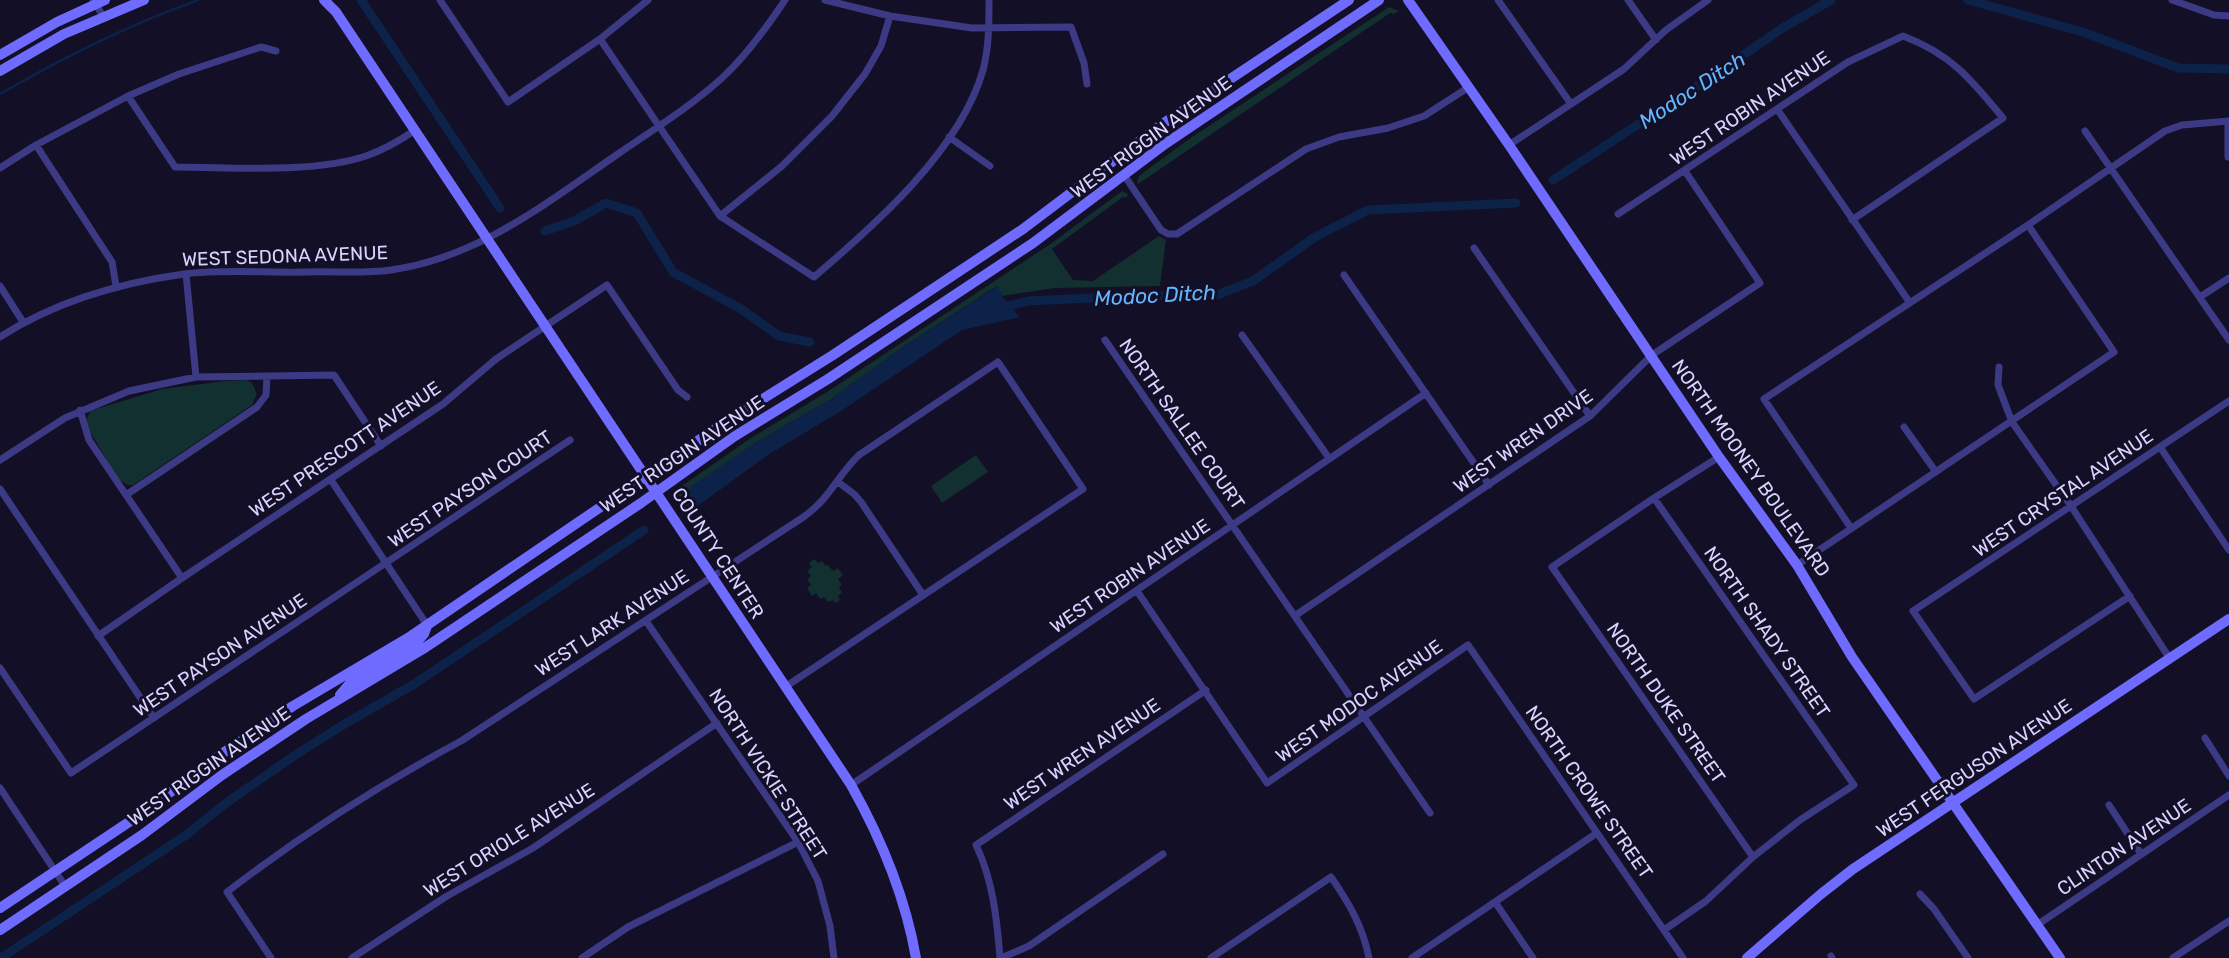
<svg xmlns="http://www.w3.org/2000/svg" width="2229" height="958" font-family="Rubik,sans-serif">
	<rect width="100%" height="100%" fill="#130f26"/>
	<path fill="#12302f" d="M1389 7 1399 11 1394 14 1390 13 1138 184 1137 181 1140 175 1192 137Z
		M1122 191 1128 194 1126 198 1123 197 1052 249 1073 280 1093 281 1159 236 1166 240 1160 286 1056 288 1001 296 997 286 906 345 831 399 755 443 686 501 692 510 687 514 677 497 683 485 751 438 827 392 1049 245Z
		M246 380 252 383 257 394 252 405 133 485H128L118 479 88 428 86 421 90 411 162 389 225 381Z
		M976 455 988 472 942 503 931 486Z
		M815 559 818 563 822 561 826 566 828 565 833 571 838 568 843 575 838 579 842 585 839 587 842 593 838 596 840 600 835 603 833 600 828 602 824 597 820 599 816 593 812 596 807 588 811 585 807 579 811 576 807 571 812 567 809 563Z"/>
	<path fill="#0c2248" d="M998 286 1002 296 1020 317 962 330 841 411 768 455 692 510 685 501 690 487 755 443 831 399 906 345Z"/>
	<g fill="none" stroke-linecap="round" stroke-linejoin="round">
		<path stroke="#0c2248" stroke-width="2.5" d="M0 94C64 57 128 25 198 0"/>
		<path stroke="#0c2248" stroke-width="9" d="M361 0 500 208
			M1968 0 2083 32 2178 68 2229 69
			M1553 180 1723 69 1781 29 1831 0
			M545 231 574 221 606 203 637 213 673 272 741 309 779 336 810 342
			M1000 308 1028 301 1132 296 1217 295 1253 281 1315 237 1368 210 1516 203
			M1 958 186 835 226 803 294 756 341 726 416 683 644 530"/>
		<path stroke="#3d3a85" stroke-width="7" d="M93 0 103 16
			M440 0 508 102 600 39 648 0
			M825 0 890 16 972 28 1071 27 1084 63 1087 84
			M1498 0 1571 104
			M1628 0 1656 40
			M2172 0 2214 15 2229 16
			M600 39 720 216 814 277C875 225 961 149 983 70 989 48 989 23 989 0
			M128 96 175 167C234 167 310 174 366 156 383 150 399 141 414 131
			M1777 109 1910 303
			M2085 131 2229 340
			M949 137 990 166
			M36 145 112 262 116 286
			M1509 145 1624 69 1666 30 1708 0
			M2228 157V121
			M0 168 36 145 128 96 179 74 261 47 276 51
			M1124 175 1161 230 1168 234H1177L1306 149 1339 137 1388 128 1424 116 1469 87
			M1618 214 1848 62 1903 36C1951 54 1971 79 2003 118L1852 220
			M720 216 782 166 832 116 865 74 881 46 890 16
			M1474 248 1590 416
			M186 274 196 377
			M1344 275 1489 485
			M0 286 23 322
			M2200 297 2229 278
			M1242 335 1329 458
			M0 337C56 301 119 283 184 274 224 269 266 273 306 272 333 271 363 274 391 270 477 258 545 204 615 156 651 131 689 108 722 78 746 56 767 27 785 0
			M1105 340 1430 813
			M1999 367 1998 385 2012 422 2071 506 2170 659
			M80 410 89 440 182 578
			M1904 427 1936 472
			M2160 447 2229 550
			M1719 457 1654 498 1552 567 1753 857
			M0 460 65 418 129 391 196 377 334 375 381 446
			M331 480 427 625
			M838 482 854 494 861 502 923 595
			M0 489 154 718
			M126 495 257 407 266 395 267 376
			M1654 498 1854 785 1800 820 1753 857 1706 901 1664 930
			M1851 528 1764 399 2028 225
			M1797 565 2114 352 2028 225 2165 131 2182 125 2229 121
			M1137 591 1267 783 1468 645 1683 958
			M2130 596 1974 699 1913 611 2229 401
			M1296 615 1590 416 1652 355 1760 283 1685 171
			M646 621 798 842 818 881 830 926 834 958
			M98 636 182 578 443 404 496 359 607 285 678 390 687 397
			M0 668 71 773 570 440
			M2205 738 2229 776
			M851 785 1426 393
			M0 788 65 886
			M2109 805 2141 854
			M1920 894 1934 909 1968 958
			M1495 902 1533 958
			M2037 925 2229 795
			M1831 956 1832 958
			M271 958 227 892C300 836 379 785 461 741L802 518C831 498 836 477 859 455L998 362 1083 489 785 687
			M352 958 447 896 533 848 717 723
			M582 958 628 927 798 842
			M1000 958C997 920 993 880 976 845L1206 690
			M1001 958 1029 946 1163 854
			M1211 958 1331 877C1349 903 1363 927 1369 958
			M1412 958 1597 833
			M2173 958 2229 921"/>
		<path stroke="#6f6bff" stroke-width="10" d="M324 0 336 12 851 785C882 840 905 895 916 958
			M1408 0 1509 145 1719 457 1797 565 1852 657 2060 958
			M0 55 57 22 105 0
			M0 71 64 34 144 0
			M340 695 351 682 417 642 424 634 427 626
			M0 908 144 812 217 757 293 706 411 636 724 423 833 355 1023 229 1161 125 1349 0
			M0 930 142 835 222 775 306 719 423 649 641 503 735 436 828 379 1033 243 1165 144 1379 0
			M1747 958 1821 894 1853 869 2229 619"/>
	</g>
	<g text-anchor="middle" dominant-baseline="central" stroke-width="6" stroke-linejoin="round" paint-order="stroke">
		<g font-size="19" fill="#d9d4ff" stroke="#130f26">
			<text transform="translate(1750 108) rotate(-34)">WEST ROBIN AVENUE</text>
			<text transform="translate(1151 137) rotate(-36)">WEST RIGGIN AVENUE</text>
			<text transform="translate(285 256) rotate(-2)">WEST SEDONA AVENUE</text>
			<text transform="translate(1182 424) rotate(55)">NORTH SALLEE COURT</text>
			<text transform="translate(1523 441) rotate(-35)">WEST WREN DRIVE</text>
			<text transform="translate(345 449) rotate(-34)">WEST PRESCOTT AVENUE</text>
			<text transform="translate(682 454) rotate(-34)">WEST RIGGIN AVENUE</text>
			<text transform="translate(1751 468) rotate(55)">NORTH MOONEY BOULEVARD</text>
			<text transform="translate(470 489) rotate(-34)">WEST PAYSON COURT</text>
			<text transform="translate(2063 493) rotate(-34)">WEST CRYSTAL AVENUE</text>
			<text transform="translate(718 553) rotate(57)">COUNTY CENTER</text>
			<text transform="translate(1130 576) rotate(-34)">WEST ROBIN AVENUE</text>
			<text transform="translate(612 623) rotate(-33)">WEST LARK AVENUE</text>
			<text transform="translate(1767 632) rotate(55)">NORTH SHADY STREET</text>
			<text transform="translate(220 655) rotate(-34)">WEST PAYSON AVENUE</text>
			<text transform="translate(1359 701) rotate(-35)">WEST MODOC AVENUE</text>
			<text transform="translate(1666 703) rotate(55)">NORTH DUKE STREET</text>
			<text transform="translate(1082 754) rotate(-34)">WEST WREN AVENUE</text>
			<text transform="translate(209 766) rotate(-35)">WEST RIGGIN AVENUE</text>
			<text transform="translate(1974 768) rotate(-34)">WEST FERGUSON AVENUE</text>
			<text transform="translate(768 774) rotate(57)">NORTH VICKIE STREET</text>
			<text transform="translate(1589 792) rotate(55)">NORTH CROWE STREET</text>
			<text transform="translate(509 840) rotate(-32)">WEST ORIOLE AVENUE</text>
			<text transform="translate(2124 847) rotate(-34)">CLINTON AVENUE</text>
		</g>
		<g font-size="21" font-style="italic" fill="#62b6ff" stroke="#130f26">
			<text transform="translate(1692 90) rotate(-33)">Modoc Ditch</text>
			<text transform="translate(1155 295) rotate(-3)">Modoc Ditch</text>
		</g>
	</g>
</svg>
